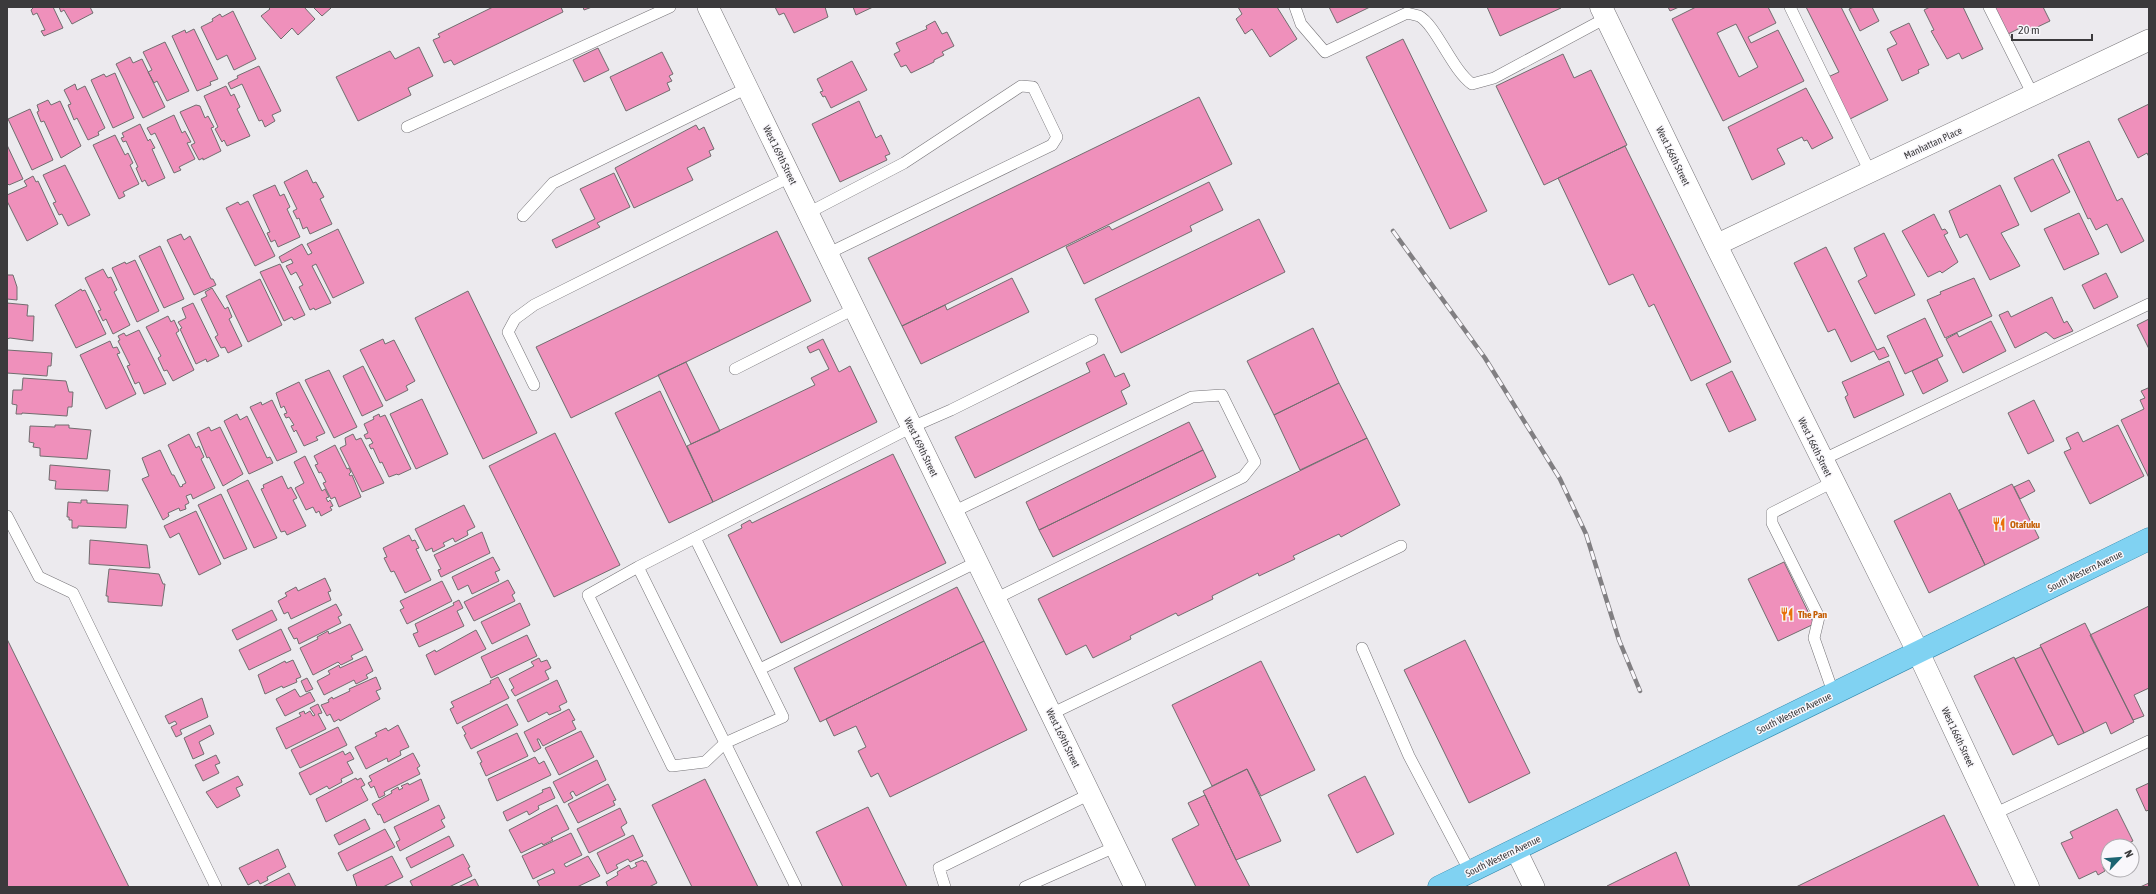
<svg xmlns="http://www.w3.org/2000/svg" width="2156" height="894" font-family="'Asap Condensed',sans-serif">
	<rect width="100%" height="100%" fill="#eceaee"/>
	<path fill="#ef90bb" stroke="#716d6f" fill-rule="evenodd" d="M34 7H53L63 28 44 36 41 31 45 30 37 13 33 15 31 10Z
		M59 7H90L93 13 72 24 64 10 61 12Z
		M268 7H304L315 19 298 35 292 28 281 39 261 16 270 9Z
		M313 7H330L331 8 322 16Z
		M493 7H561L563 12 454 65 451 60 444 63 433 40 440 37 438 34Z
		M583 7H592L584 10Z
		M775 7H825L828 17 794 33 784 13 779 15Z
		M853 7H873L856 15Z
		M1238 7H1277L1297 39 1270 57 1252 29 1245 34 1236 19 1242 14Z
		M1329 7H1370L1337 23Z
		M1487 7H1561V8L1500 36Z
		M1668 7H1679L1670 11Z
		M1696 7H1768L1776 23 1748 37 1751 43 1778 30 1804 81 1723 121 1672 19ZM1736 24 1758 67 1739 77 1717 33Z
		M1806 7H1841L1888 100 1848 120 1828 77 1839 72Z
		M1854 7H1872L1879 21 1860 31 1849 9Z
		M1930 7H1963L1983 49 1962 59 1959 53 1947 59 1931 31 1934 30 1924 10Z
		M1994 7H2043L2050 21 2027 32 2024 26 2008 34Z
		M233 11 256 59 234 70 227 55 217 60 201 27 213 21 212 19 220 14 222 17Z
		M935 21 942 34 947 32 954 46 942 52 944 55 934 60V62L911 73 906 65 901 67 894 54 900 51 896 43 927 29 926 26Z
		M1909 23 1929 65 1918 70 1919 73 1902 81 1887 49 1897 44 1890 32Z
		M194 29 218 79 210 82 211 85 197 91 172 36 185 30 186 33Z
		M1403 39 1487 211 1450 229 1366 57Z
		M165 42 189 91 167 101 157 81 154 83 148 72 152 70 143 52Z
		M419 47 433 76 408 88 411 95 358 121 336 77 390 51 395 59Z
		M598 48 609 70 584 82 573 60Z
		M662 52 673 74 669 76 672 81 667 83 670 90 626 111 610 77Z
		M1563 54 1574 78 1591 70 1627 145 1544 185 1496 86Z
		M130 57 133 63 142 59 165 107 143 118 116 64Z
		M852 61 867 90 831 108 825 96 823 97 820 92 823 91 817 79Z
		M259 66 281 111 272 115 275 121 265 127 262 120 259 121 242 84 231 89 228 83 238 78 237 76Z
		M115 73 134 118 113 128 91 80 104 74 106 77Z
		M75 84 77 90 85 86 105 128 98 132 99 135 88 140 77 118 74 120 68 105 71 104 64 90Z
		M226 86 231 96 234 94 240 107 237 109 250 136 227 146 224 140 222 142 215 129 218 127 204 96Z
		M1806 88 1833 138 1812 149 1807 140 1804 141 1802 137 1777 149 1785 164 1752 180 1728 127Z
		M1199 97 1232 164 902 326 868 258Z
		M48 100 51 105 60 101 81 146 61 158 44 121 41 122 37 112 39 111 37 105Z
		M859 101 876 138 881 135 890 154 885 156 887 160 840 182 812 124Z
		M2149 104V157L2147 153 2138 158 2118 119Z
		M196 105 200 106 205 118 208 116 214 127 211 128 221 151 203 160V158L199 160 191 145 195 143 180 112Z
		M30 109 53 160 32 170 8 119Z
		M174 115 182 133 185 131 191 142 187 143 195 159 179 167 181 170 174 173 155 133 151 135 147 128Z
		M140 124 148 141 150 139 155 148 152 149 165 178 148 186 145 180 142 182 136 168 138 167 126 141 123 142 121 138 124 137 122 133Z
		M696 125 699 130 704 127 714 149 709 151 711 156 687 168 693 180 634 208 615 168Z
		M115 135 125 155 128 153 133 163 130 165 139 184 123 192 125 196 119 199 93 145Z
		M2089 141 2117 201 2122 198 2144 241 2121 253 2107 224 2096 230 2090 218 2088 219 2058 155Z
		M7 145 23 179 9 185 7 183Z
		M1625 146 1731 362 1691 381 1654 304 1649 307 1633 274 1609 285 1558 178Z
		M2053 159 2070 192 2031 212 2014 178Z
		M65 165 90 215 68 226 62 214 59 215 53 203 56 202 43 175Z
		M307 170 313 183 316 182 324 197 320 199 332 224 310 234 307 227 303 229 299 218 297 219 293 211 297 209 284 182Z
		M614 173 630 207 597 223 600 227 556 248 552 240 595 219 580 189Z
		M33 176 36 182 38 181 58 224 27 241 7 201V195L27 186 24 181Z
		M1209 182 1223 210 1190 226 1192 231 1084 284 1066 247 1109 226 1112 230Z
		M275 185 280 196 284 194 290 207 287 209 300 237 278 247 275 240 271 242 267 233 270 232 253 195Z
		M2000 185 2019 225 2001 233 2020 266 1990 280 1967 234 1960 238 1949 211Z
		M248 201 275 256 255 266 226 208 238 202 240 205Z
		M2079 213 2099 254 2064 270 2044 229Z
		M1934 214 1942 230 1945 229 1948 233 1944 235 1958 262 1942 273 1940 271 1928 277 1902 231Z
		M1259 219 1285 272 1121 353 1095 299Z
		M338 229 364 283 333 298 316 264 312 266 331 303 315 310 314 308 310 310 299 287 303 285 296 272 291 275 286 266 293 263 291 259 282 263 279 257 302 244 308 255 312 253 307 244Z
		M777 231 811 301 571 418 536 347Z
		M1884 233 1915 295 1875 314 1858 281 1867 276 1854 248Z
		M181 234 184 240 190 236 211 279H213L216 285 194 295 167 240Z
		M160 246 184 299 164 308 139 256Z
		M1826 247 1877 350 1884 347 1889 356 1879 360 1874 351 1851 362 1835 329 1828 332 1794 263Z
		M135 260 159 311 137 322 112 268 125 262 126 264Z
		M280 264 305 315 294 320 292 317 284 321 260 272Z
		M103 269 108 278 111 277 117 290 114 292 130 325 113 334 106 319 103 321 98 311 101 310 85 278Z
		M2106 273 2118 297 2094 309 2082 285Z
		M7 275H13L17 287V300L7 299Z
		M1012 278 1029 312 921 364 902 326 945 305 947 310Z
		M1974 278 1992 316 1945 338 1927 300 1941 294 1940 292Z
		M260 279 282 325 248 342 226 296Z
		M212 288 225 309 228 307 232 317 229 319 242 346 228 353 225 347 221 348 215 337 218 335 201 299 207 296 205 292Z
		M81 289 82 291 85 290 106 334 76 348 55 305Z
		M468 291 537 433 483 459 415 318Z
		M2052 297 2064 323 2067 321 2073 331 2054 339 2046 332 2015 348 1999 315 2008 311 2011 317Z
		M7 303 28 305 27 316H34L33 341 10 338 7 339Z
		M193 303 219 356 207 362 206 359 196 364 180 329 182 328 178 322 186 318 182 308Z
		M168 316 171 322 174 320 179 331 176 333 194 370 173 381 167 370 164 371 158 358 161 356 146 327Z
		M1925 318 1943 356 1905 374 1887 336Z
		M2149 319V349L2137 325Z
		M1991 321 2006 351 1963 373 1946 339 1957 333 1959 337Z
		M1313 328 1339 383 1274 415 1247 361Z
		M139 330 166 384 144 394 139 382 135 384 127 366 130 365 118 341 120 340 118 336 124 333 126 336Z
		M383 339 385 344 394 340 415 381 406 386 408 390 386 401 360 350Z
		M823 339 839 372 850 366 877 422 713 502 687 446 815 385 811 378 829 369 819 349 810 353 807 347Z
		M110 341 113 348 117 347 120 353 117 354 136 394 106 409 80 355Z
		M7 350 52 353 51 366H48L47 376 7 373Z
		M1104 354 1115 377 1124 373 1130 386 1121 391 1127 404 975 478 955 437 1090 372 1086 363Z
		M1937 359 1948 381 1923 394 1912 371Z
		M1889 361 1904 395 1854 418 1845 397 1848 395 1842 382Z
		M686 362 720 431 691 444 658 375Z
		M363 366 383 406 362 416 343 376Z
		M329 370 357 427 334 438 305 380Z
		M1732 371 1756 420 1729 432 1706 384Z
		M23 378 66 381 69 392H73L72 407H68L67 416 22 413V414H16L17 405 12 404 13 390H22Z
		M299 382 325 433 316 437 318 440 304 446 296 430 294 432 291 426 294 425 289 417 286 418 284 414 287 413 284 406 281 408 276 393Z
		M1339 383 1367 438 1300 470 1274 415Z
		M2148 388 2149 389V478L2121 420 2144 409 2140 400 2145 398 2141 391Z
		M660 391 713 502 669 523 615 413Z
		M422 399 448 454 416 469 390 414Z
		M272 400 297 452 277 461 250 407 261 402 262 405Z
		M2034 400 2054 441 2028 454 2008 413Z
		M237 414 240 420 247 416 267 458 270 457 273 463 249 474 224 421Z
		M379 414 380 417 385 415 411 469 398 475 397 474 389 477 382 462 380 463 373 448 371 449 369 445 373 443 370 438 366 439 364 435 368 433 364 424 374 419 373 417Z
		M1189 422 1203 450 1039 530 1026 502Z
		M55 425H69V428L91 430 87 459 40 456V448L33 447 34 443 29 442 30 426 55 427Z
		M2118 425 2144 476 2090 504 2064 452 2071 449 2066 438 2078 432 2083 442Z
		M209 427 211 431 220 427 243 474 223 486 209 457 207 458 197 433Z
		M555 433 620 565 554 597 489 466Z
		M189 434 196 448 199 446 204 457 201 459 215 488 193 499 191 494 186 496 189 503 185 505 186 509 180 511 179 508 168 513 169 516 163 520 142 479 149 476 142 458 160 450 172 475H174L180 487 183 486 182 485 186 483 168 445Z
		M353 434 356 440 361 438 384 483 362 492 340 448 346 445 345 438Z
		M1367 438 1400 505 1341 537 1339 534 1293 556 1295 559 1259 576 1258 573 1212 596 1213 599 1178 616 1176 613 1130 636 1131 639 1093 658 1086 645 1066 655 1038 599Z
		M335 445 347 469 349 468 351 472 349 474 350 476 352 475 361 497 339 507 335 497 331 499 323 483 326 482 321 472 319 473 315 465 318 464 314 456Z
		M1203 450 1216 477 1053 557 1039 530Z
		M893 454 946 563 781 643 728 535 742 528 741 525 750 520 752 523Z
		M305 456 322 491 325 489 329 497 326 498 328 502 330 500 333 506 330 507 332 510 321 516 319 511 316 513 313 507 306 510 295 488 304 483 294 462Z
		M50 465 110 470 108 491 55 489 56 481 49 480Z
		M282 476 288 489 291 487 297 498 293 500 306 526 287 535 285 531 281 532 261 489 264 488 263 485Z
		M248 480 277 538 254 548 227 490Z
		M2029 480 2035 491 2020 499 2014 487Z
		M2012 484 2039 538 1985 565 1959 510Z
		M1950 493 1985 565 1929 593 1894 521Z
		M221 494 247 549 224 559 198 505Z
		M81 500H87V503L128 505 126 528 78 526V528H72V520H69V517H67L68 502 81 503Z
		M464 505 475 527 467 531 468 535 455 542 453 538 443 543 445 546 433 552 432 548 426 551 415 529Z
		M196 511 221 564 199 575 179 533 170 538 164 526Z
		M482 532 490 553 441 577 438 570 441 569 434 555Z
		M409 535 412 541 415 540 419 548 416 549 431 580 405 593 394 571 391 572 384 558 387 557 383 548Z
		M90 540 147 545 150 568 89 564Z
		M493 557 500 570 495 572 499 581 472 594 468 585 458 590 452 577Z
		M1784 562 1814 624 1778 641 1748 579Z
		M109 569 159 574 163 584H165L162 606 108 602V596H106Z
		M325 578 331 591 328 592 331 600 291 619 288 612 284 614 278 601 287 596 285 593 296 587 298 591Z
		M508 580 515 593 512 595 515 601 474 621 464 602Z
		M442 581 452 601 407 624 400 610 404 608 400 601Z
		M957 587 984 641 820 722 794 668Z
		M459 600 463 608 457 611 464 626 419 647 413 634 418 632 415 624 454 605 453 603Z
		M520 603 530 625 492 644 481 622Z
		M336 604 342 615 338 617 341 623 299 644 297 638 294 639 288 628Z
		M2149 606V688L2134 695 2144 716 2133 720 2090 635Z
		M272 610 277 620 237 640 232 630Z
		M2085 623 2134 722 2111 734 2106 722 2084 733 2040 645Z
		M350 624 363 650 351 656 353 659 341 665 338 662 313 675 300 648 318 639 317 637 328 631 329 634Z
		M281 629 291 650 249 670 239 650Z
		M476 630 486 649 435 675 426 655 435 650 436 652Z
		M527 635 537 656 491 678 481 657Z
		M7 639 129 887H7Z
		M1465 640 1530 773 1469 803 1404 670Z
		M984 641 1027 730 890 797 878 773 871 777 858 751 866 747 856 726 834 736 826 719Z
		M2041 647 2084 733 2058 745 2015 659Z
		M366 656 373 671 366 675 368 678 356 684 354 680 324 695 317 681 330 674 328 671 339 665 340 668Z
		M2014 657 2053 735 2013 755 1974 676Z
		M539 658 541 662 547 660 551 668 545 671 549 679 515 696 511 690 514 688 509 679 534 666 531 662Z
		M293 660 301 677 296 679 297 682 283 688 282 686 265 694 258 675 285 661 286 663Z
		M1261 661 1315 770 1261 796 1247 769 1212 786 1172 705Z
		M376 677 381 689 376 691 380 699 340 721 339 719 334 722 330 714 327 716 321 705 329 702 328 700 332 697 333 699 350 691 349 689Z
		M498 677 509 698 457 724 450 709 454 707 451 702 491 683 490 681Z
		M307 678 313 689 306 692 301 681Z
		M557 680 567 702 559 706 561 710 549 715 547 712 528 722 517 700Z
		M295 689 300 697 310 692 315 701 285 716 276 699Z
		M202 698 208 717 180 730 182 734 176 737 171 727 177 724 175 721 169 724 165 716Z
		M318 704 322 713 318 714 326 729 286 749 276 728 301 716 299 713 304 711 305 714 310 711 313 716 315 715 310 708Z
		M507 704 518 725 471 749 464 735 466 734 462 727Z
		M569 709 575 720 572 721 576 729 543 746 539 739H537L541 748 534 752 524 732Z
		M210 725 214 734 199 742 204 754 193 759 184 738Z
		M398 725 409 747 400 751 401 755 388 762 387 758 366 769 355 747 377 736 375 733 386 728 388 731Z
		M338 727 347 745 300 768 291 750Z
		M581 731 594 757 559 775 545 748Z
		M517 733 528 756 486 776 480 763 482 762 477 752Z
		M343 751 345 755 350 752 354 759 347 762 353 773 341 779 342 782 329 789 327 786 310 795 299 773Z
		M413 753 420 766 417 768 420 774 384 792 385 795 379 798 374 786 371 788 368 783 372 781 369 776Z
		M216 755 220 763 215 765 219 773 203 781 195 765Z
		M535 757 539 764 544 761 551 775 497 801 488 779Z
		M597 760 606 780 576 796 573 791 570 793 573 798 564 803 553 782Z
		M1247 769 1281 841 1236 860 1203 791Z
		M238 776 243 785 236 788 240 796 217 808 206 792Z
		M1365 776 1394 834 1357 853 1328 795Z
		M356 778 357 780 361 778 365 785 361 787 368 800 326 822 316 799Z
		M421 779 429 800 384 823 380 814 378 815 372 804 392 793 391 791 398 787 399 790 403 788 401 786 408 783 409 785Z
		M705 779 758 887H692L652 805Z
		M2149 783V810L2146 811 2136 789Z
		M608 784 616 800 613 801 615 805 578 823 568 804Z
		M550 787 555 798 538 806 539 809 529 815 527 811 507 821 503 812 543 792 542 790Z
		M1205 795 1236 860 1250 887H1196L1172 839 1199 825 1188 803Z
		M439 805 445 818 441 820 445 827 400 851 396 842 400 840 394 827Z
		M557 805 569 829 551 838 553 840 543 845 542 843 521 853 509 830Z
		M868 807 907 887H843L816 832Z
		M620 808 627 823 621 827 625 835 589 853 577 829Z
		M2117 809 2133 841 2122 846H2108V865L2103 867 2105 871 2098 875 2096 871 2079 879 2061 843 2073 838 2070 832Z
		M1944 815 1979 887H1796Z
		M365 819 370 829 339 845 334 835Z
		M385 829 395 847 347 871 338 853Z
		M571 833 582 855 564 864 566 867 588 856 600 876 577 887H540L537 881 555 873 553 869 533 879 522 856Z
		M633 835 643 856 630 862 628 859 616 865 618 868 607 874 597 853Z
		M449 836 454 846 411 868 406 858Z
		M278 849 286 867 267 877 268 880 260 884 258 880 248 885 239 868Z
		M1676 852 1690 887H1608L1607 886Z
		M463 854 470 867 468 868 472 876 449 887H413L410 881Z
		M392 856 403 877 383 887H357L353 875Z
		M643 860 644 862 646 861 657 883 649 887H608L606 882 618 875 617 872 629 865 631 869 637 866 635 863Z
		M289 873 296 887H262Z
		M475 879 479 887H458Z
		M2149 883V887H2140Z"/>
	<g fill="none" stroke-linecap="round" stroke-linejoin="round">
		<g stroke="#757377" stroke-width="12">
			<path id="service" d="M1295 7 1301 24 1325 52 1407 13C1411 14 1415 15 1419 16 1436 25 1452 70 1472 84L1494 78 1606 18
				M1790 7 1870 172
				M1989 7 2033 95
				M407 127 670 7
				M808 213 904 163 1021 86 1033 87 1057 137 1052 145 827 254
				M523 216 553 183 747 88
				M735 369 854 309
				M534 385 508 332 515 319 534 305 790 177
				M1822 460 2149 304
				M1833 482 1772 513V523L1819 617 1814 638 1834 695
				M953 512 1192 397 1222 395 1255 462 1243 477 995 599
				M7 516 39 577 73 593 216 887
				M695 538 783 717 725 743 796 887
				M638 567 725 743 705 762 672 766 588 595 638 567 912 427 951 410 1092 340
				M1362 648 1409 756 1470 872
				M760 669 977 562
				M1051 714 1401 546
				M1994 814 2149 741
				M945 887 939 868 1090 794
				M1025 887 1115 847"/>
		</g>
		<g stroke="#757377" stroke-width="22">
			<path id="minor" d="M708 7 1135 887
				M1716 245 2149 40
				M1516 850 1534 887"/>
		</g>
		<g stroke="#757377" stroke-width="23">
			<path id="tertiary" d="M1601 7 1716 245 1919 654 2028 887"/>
		</g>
		<g stroke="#3189ad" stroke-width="23">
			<path id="primary" d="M1439 887 2149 539"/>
		</g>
		<use href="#service" stroke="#fff" stroke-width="11"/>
		<use href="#minor" stroke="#fff" stroke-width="21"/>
		<use href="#tertiary" stroke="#fff" stroke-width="22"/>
		<use href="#primary" stroke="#80d2f2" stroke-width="22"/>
		<g stroke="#817f82" stroke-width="4.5">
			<path id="rail" d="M1393 231 1485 358 1560 479 1586 534 1619 640 1640 691"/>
		</g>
		<use href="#rail" stroke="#f9f7fb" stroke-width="3" stroke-dasharray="9" stroke-linecap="butt"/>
	</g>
	<defs>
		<g id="restaurant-bare" transform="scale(1.08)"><path d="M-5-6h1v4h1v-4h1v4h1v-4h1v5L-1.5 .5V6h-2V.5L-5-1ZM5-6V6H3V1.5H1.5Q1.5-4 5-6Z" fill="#e8710a" stroke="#f9f7fb" stroke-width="2.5" paint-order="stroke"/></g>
	</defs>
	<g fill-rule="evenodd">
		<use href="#restaurant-bare" x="1999" y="524"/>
		<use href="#restaurant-bare" x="1787" y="614"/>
	</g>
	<g text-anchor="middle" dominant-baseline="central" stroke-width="3" stroke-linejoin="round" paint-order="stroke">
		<g font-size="10" fill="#3b3a3c" stroke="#f9f7fb">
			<text transform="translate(1933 143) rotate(-25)">Manhattan Place</text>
			<text transform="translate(780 155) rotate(64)">West 169th Street</text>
			<text transform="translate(1673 156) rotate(64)">West 166th Street</text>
			<text transform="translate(921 447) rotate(64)">West 169th Street</text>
			<text transform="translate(1815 447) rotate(64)">West 166th Street</text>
			<text transform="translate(2085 571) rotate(-26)">South Western Avenue</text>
			<text transform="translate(1794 713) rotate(-26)">South Western Avenue</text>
			<text transform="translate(1958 737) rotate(65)">West 166th Street</text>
			<text transform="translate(1063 738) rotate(64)">West 169th Street</text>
			<text transform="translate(1503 856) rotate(-26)">South Western Avenue</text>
		</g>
		<g font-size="10" font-weight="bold" fill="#c56008" stroke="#f9f7fb" text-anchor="start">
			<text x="2010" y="524">Otafuku</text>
			<text x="1798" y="614">The Pan</text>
		</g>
	</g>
	<rect width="2156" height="894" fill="none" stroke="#3b3a3c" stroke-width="16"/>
	<g transform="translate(2120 858) rotate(64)"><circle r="19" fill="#f9f7fb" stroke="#adabaf"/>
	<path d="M0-3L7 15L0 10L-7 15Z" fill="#1c6472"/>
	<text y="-6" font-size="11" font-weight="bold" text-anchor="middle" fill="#3b3a3c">N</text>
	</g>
	<path d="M2012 34v6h80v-6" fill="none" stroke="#3b3a3c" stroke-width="2"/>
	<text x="2018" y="34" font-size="12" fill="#3b3a3c" stroke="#f9f7fb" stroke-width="3" paint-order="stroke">20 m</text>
</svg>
